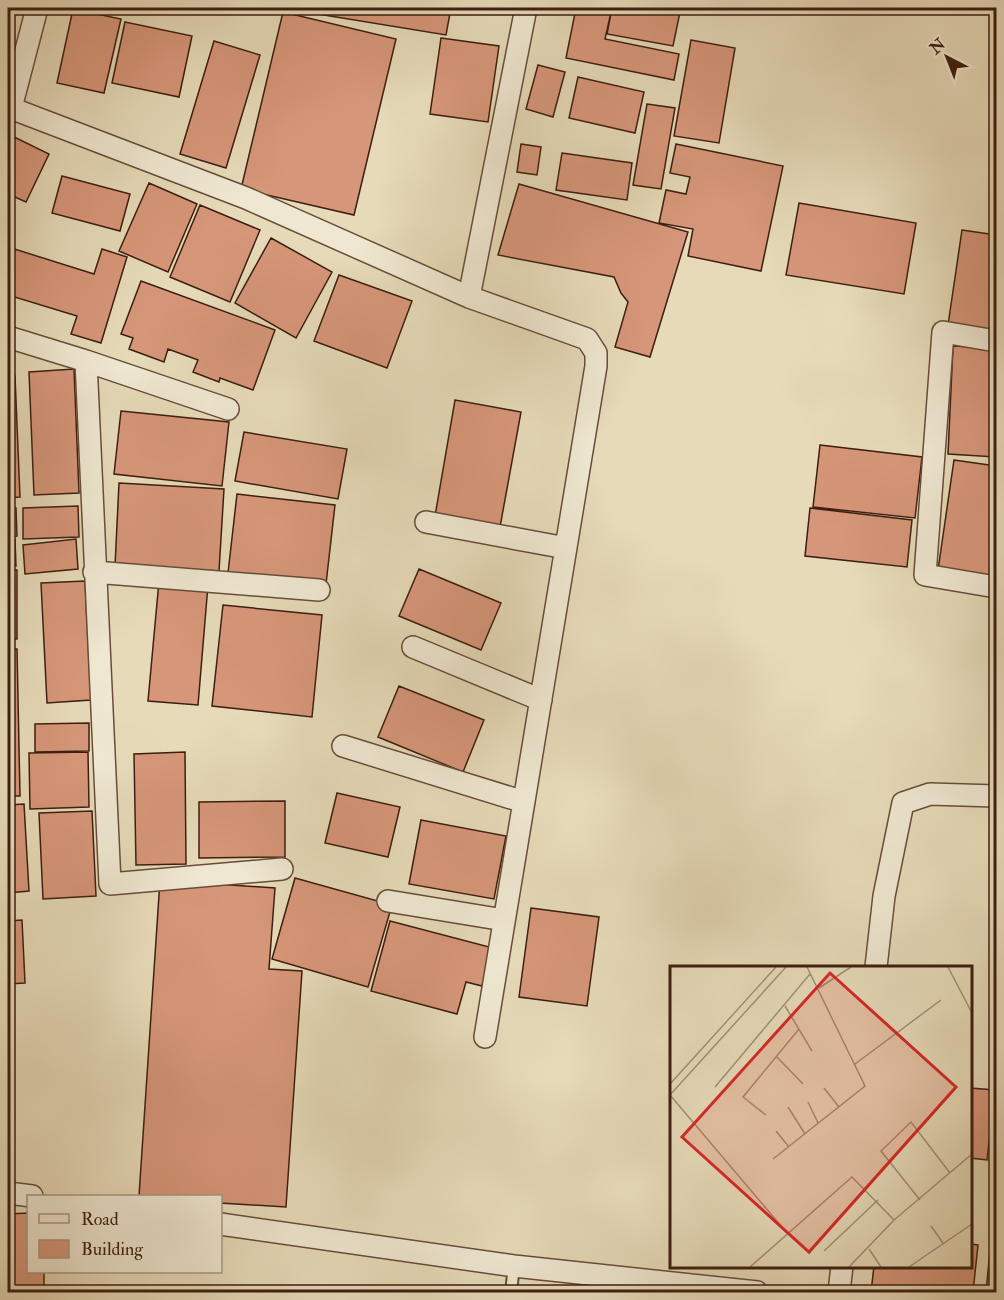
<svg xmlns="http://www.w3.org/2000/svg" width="1004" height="1300" font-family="'IM FELL Double Pica',serif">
	<rect width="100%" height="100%" fill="#e6dab8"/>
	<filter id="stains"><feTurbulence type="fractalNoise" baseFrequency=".00333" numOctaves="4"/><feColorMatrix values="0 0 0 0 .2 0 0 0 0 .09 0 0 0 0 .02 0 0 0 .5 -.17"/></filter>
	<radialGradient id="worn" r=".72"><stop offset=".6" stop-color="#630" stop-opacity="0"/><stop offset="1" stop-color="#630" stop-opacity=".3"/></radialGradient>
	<path fill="#d69679" stroke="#3d1e10" stroke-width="1.5" d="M281 8H451L446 35Z
		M576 8H612L605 39 679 54 674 80 566 58Z
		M612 8H656L680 12 673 46 607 34Z
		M73 9 121 19 104 93 57 83Z
		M283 12 396 39 354 215 241 189Z
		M125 22 192 36 179 97 112 83Z
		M441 38 499 46 488 122 430 114Z
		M691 40 735 48 719 143 674 136Z
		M214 41 260 55 226 168 180 154Z
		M538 65 565 72 553 117 526 109Z
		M578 77 644 92 635 133 569 118Z
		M647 104 675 108 661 189 633 185Z
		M8 134 49 154 26 202 8 194Z
		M521 144 541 147 537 175 517 172Z
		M676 144 783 166 761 271 688 256 693 229 659 223 666 190 686 194 690 177 670 173Z
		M562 153 632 163 627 200 556 190Z
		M62 176 130 194 120 231 52 213Z
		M149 183 197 204 168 272 119 251Z
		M519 184 688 232 650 357 615 347 628 302 621 293 614 277 498 255Z
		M799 203 916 223 904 294 786 275Z
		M200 205 260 230 230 302 170 277Z
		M962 230 996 235V332L948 325Z
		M271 238 332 272 296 338 235 303Z
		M8 247 94 274 102 249 127 257 101 343 71 334 77 316 8 295Z
		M339 275 412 301 387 368 314 341Z
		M141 281 275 330 253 390 220 378 219 382 193 372 198 360 168 349 164 362 129 349 133 338 121 334Z
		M953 346 996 348V457L948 454Z
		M74 369 79 493 34 495 29 372Z
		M8 376H15L20 497 8 498Z
		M455 400 521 412 500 527 435 516Z
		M121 411 229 422 222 486 114 474Z
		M244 432 347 449 338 499 235 481Z
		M820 445 922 457 915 518 813 507Z
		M954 460 996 466V578L938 570Z
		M119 483 224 489 219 571 115 566Z
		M237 494 335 505 326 584 228 573Z
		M78 506 79 537 23 539V508Z
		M8 508H16L17 536 8 537Z
		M810 508 912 520 907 567 805 556Z
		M8 539H15L16 566H8Z
		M76 539 78 569 25 574 23 545Z
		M419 569 501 603 481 650 399 616Z
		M8 570H17V639H8Z
		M85 581 91 700 47 703 41 583Z
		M159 581 208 585 198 705 148 701Z
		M223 605 322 615 312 717 212 706Z
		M8 649H17L20 796H8Z
		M399 686 484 720 463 772 378 737Z
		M89 723V751L35 752V724Z
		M88 752 89 807 30 809 29 753Z
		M185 752 186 864 136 865 134 754Z
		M337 793 400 807 388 857 325 843Z
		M285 801V857L199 858V802Z
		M24 804 29 891 8 893V805Z
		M92 811 96 896 43 899 39 813Z
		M421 820 506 836 494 899 409 884Z
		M295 878 392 905 368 987 272 959Z
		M160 880 275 888 269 969 302 971 286 1207 220 1203V1196H139Z
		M531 908 599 917 587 1006 519 997Z
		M22 920 25 983 8 984V921Z
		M390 921 493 948 482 986 466 982 457 1014 371 991Z
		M970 1088 995 1090 987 1160 970 1158Z
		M28 1213V1272H44V1287L8 1288V1214Z
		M992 1230H996V1292H986Z
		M970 1244 978 1245 973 1292H871L874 1266H970Z"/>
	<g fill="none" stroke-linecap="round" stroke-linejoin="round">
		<g stroke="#674d3a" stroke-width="14">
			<path id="service" d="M511 1292 514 1266"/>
		</g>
		<g stroke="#674d3a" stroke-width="24">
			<path id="minor" d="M8 107 246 198 469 297 587 339 596 353V366L485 1037
				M11 108 37 8
				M469 297 526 8
				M8 337 86 361 228 409
				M996 341 943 332 925 575 996 587
				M86 361 110 884 282 869
				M426 522 566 548
				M94 572 319 590
				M413 647 541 700
				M343 746 524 802
				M388 901 504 920
				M876 967 884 896 903 803 930 794 996 796
				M8 1193 32 1196
				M220 1224 514 1266 757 1292
				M839 1292 842 1266"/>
		</g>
		<use href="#service" stroke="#efe7d1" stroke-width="10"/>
		<use href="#minor" stroke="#efe7d1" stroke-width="21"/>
	</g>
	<g transform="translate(670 966)">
		<rect width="302" height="302" fill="#e6dab8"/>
		<path fill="none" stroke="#a28f75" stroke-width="1.5" d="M278 1 302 47M149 22 181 1M115 40 142 85M106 90 133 118M185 98 271 34M0 118 106 1M45 121 140 8M154 122 169 141M0 129 117 267M0 129 116 1M138 136 148 157M118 141 135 168M96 149 73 131 129 63M106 165 119 181M103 193 195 120 137 1M250 234 211 185 241 156 280 207M261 260 273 277M199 283 211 301M154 285 208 234M80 301 182 211 224 254M179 301 224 254 302 188M239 301 302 258"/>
		<path fill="#d62828" fill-opacity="0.15" stroke="#d62828" stroke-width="3" d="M160 7 286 121 139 286 12 171Z"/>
		<rect width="302" height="302" fill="none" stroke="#3d1e10" stroke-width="3"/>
	</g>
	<rect width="1004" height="1300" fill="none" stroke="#e6dab8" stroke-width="30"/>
	<rect x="9" y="9" width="986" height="1282" fill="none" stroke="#3d1e10" stroke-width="3"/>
	<rect x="15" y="15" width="974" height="1270" fill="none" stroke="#3d1e10" stroke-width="1.5"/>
	<rect x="27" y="1195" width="195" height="78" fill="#efe7d1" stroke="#a89784" stroke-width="1.5"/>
	<rect x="39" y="1214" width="30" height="9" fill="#efe7d1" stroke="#a89784" stroke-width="1.5"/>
	<text x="81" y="1225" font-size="18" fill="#3d1e10">Road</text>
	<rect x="39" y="1240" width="30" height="18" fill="#d69679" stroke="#a89784" stroke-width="1.5"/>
	<text x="81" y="1255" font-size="18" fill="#3d1e10">Building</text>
	<g transform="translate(947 57) rotate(318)" stroke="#efe7d1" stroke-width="4.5" paint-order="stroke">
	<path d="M0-4.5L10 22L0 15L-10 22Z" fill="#3d1e10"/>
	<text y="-9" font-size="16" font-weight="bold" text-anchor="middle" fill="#3d1e10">N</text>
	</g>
	<rect width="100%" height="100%" filter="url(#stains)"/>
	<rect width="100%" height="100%" fill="url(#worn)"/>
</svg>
